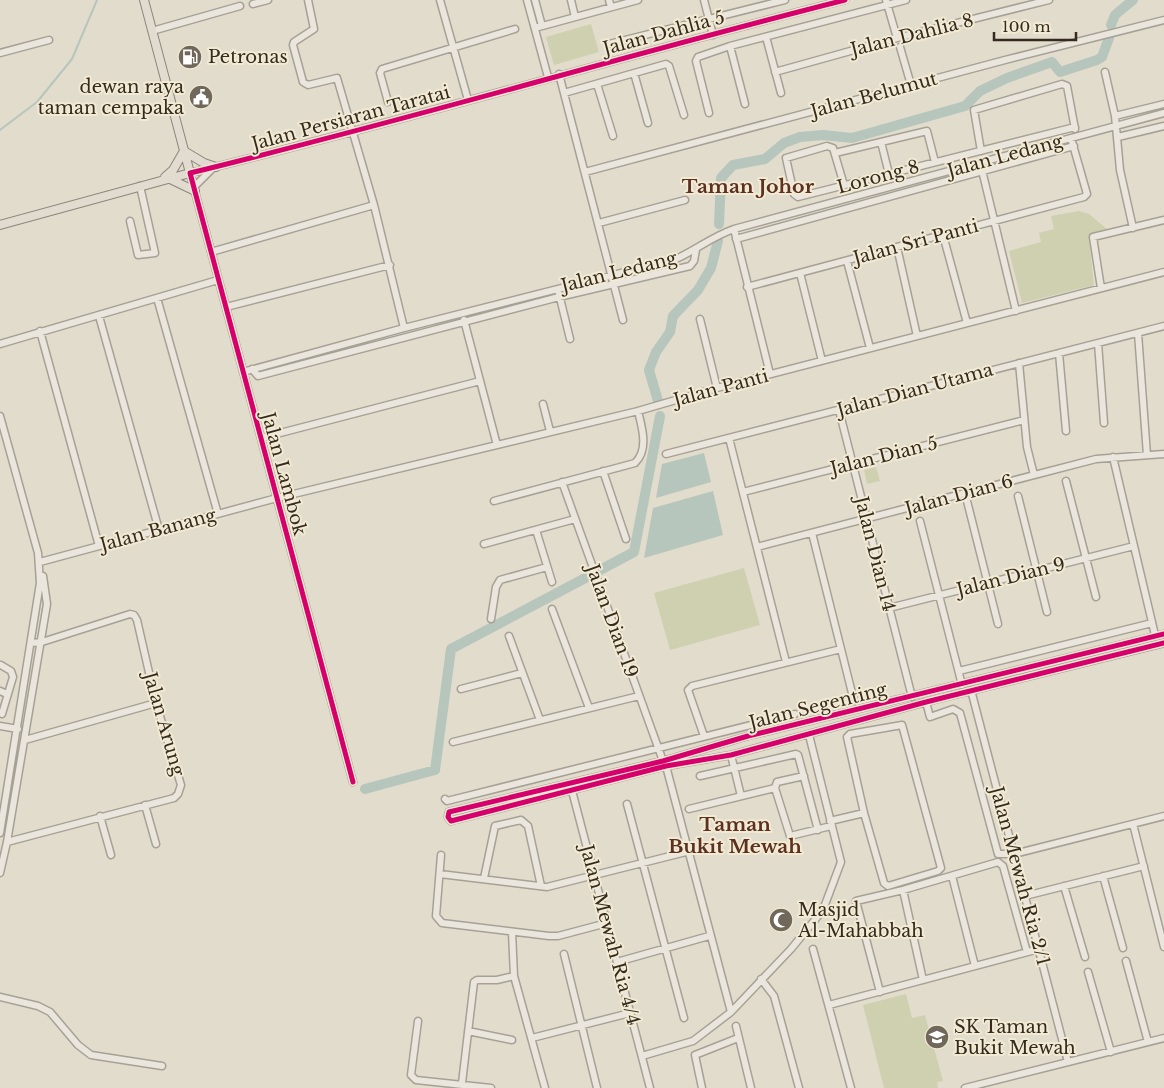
<svg xmlns="http://www.w3.org/2000/svg" width="1164" height="1088" font-family="'Libre Baskerville',serif">
	<rect width="100%" height="100%" fill="#e2dccc"/>
	<path fill="#cfd0b0" d="M591 24 599 52 554 65 546 37Z
		M1079 211 1089 214 1107 229 1089 238 1094 285 1022 303 1009 251 1041 242 1039 233 1054 229 1051 216Z
		M876 467 880 481 867 484 864 470Z
		M744 568 760 625 670 650 654 593Z
		M906 994 912 1018 925 1015 943 1081 937 1082 938 1088H884L863 1005Z"/>
	<path fill="#b7c6bd" d="M704 453 711 482 656 498 662 464Z
		M713 491 723 535 644 558 653 508Z"/>
	<g fill="none" stroke-linecap="round" stroke-linejoin="round">
		<path stroke="#b7c6bd" stroke-width="2" d="M0 130 37 102 72 59 97 0"/>
		<path stroke="#b7c6bd" stroke-width="10" d="M1111 25 1115 15 1133 0
			M719 224 721 178 733 165 765 159 784 143 800 137 823 135 852 138 965 106 980 91 1007 78 1052 62 1060 72 1097 60 1102 57 1109 38
			M658 401 649 370 656 352 670 332 673 316 698 290 711 268 718 241
			M600 570 634 552 660 416
			M365 789 435 770 451 649 589 576"/>
		<g stroke="#a7a195" stroke-width="9">
			<path id="minor" d="M308 0 314 29 294 42 293 45 303 82 308 85 337 78 374 205 404 328
				M440 0 468 100
				M527 0 548 77
				M535 0 542 26
				M571 0 575 17
				M609 0 611 7
				M704 0 713 35
				M886 0 897 38
				M253 4 268 0
				M535 28 638 0
				M152 31 240 6
				M766 37 781 93
				M609 44 785 0
				M730 46 745 104
				M900 47 911 85
				M0 53 49 40
				M775 72 897 38 1049 0
				M1105 72 1115 116 1120 170 1133 228
				M634 73 648 123
				M559 74 623 320
				M597 84 613 136
				M564 93 666 64 669 66 684 115
				M388 102 380 73 382 69 515 29
				M709 113 696 61 698 57 730 46 906 0
				M1115 116 1164 104
				M1118 137 1164 126
				M881 142 889 174
				M981 151 974 110 1062 84 1067 86 1075 129
				M835 153 927 131 935 162
				M980 162 1016 311
				M585 172 1005 60 1164 20
				M844 185 833 148 827 146 786 158 794 194 798 197 1075 127
				M194 187 212 169
				M130 221 138 255 155 253 140 186
				M599 223 685 200
				M734 229 770 374
				M943 235 967 323
				M736 239 1074 146
				M897 247 917 336
				M211 252 374 205
				M847 261 870 348
				M800 273 822 361
				M747 287 1084 197 1087 194 1071 138
				M1101 288 1093 237 1164 220
				M559 294 570 339
				M157 298 218 514
				M226 307 390 265
				M99 316 159 530
				M700 319 717 388
				M464 320 497 445
				M40 331 99 546
				M1138 333 1147 455
				M1098 343 1104 423
				M0 344 218 280
				M1059 353 1066 431
				M1019 363 1027 447 1034 475
				M252 369 258 376 559 297 690 266 694 261 696 250
				M243 372 404 328 676 259C696 250 713 236 734 229L1164 113
				M543 404 550 431
				M839 410 912 697
				M0 416 38 553 40 583 0 833
				M261 438 480 381
				M729 438 786 662
				M666 454 1164 326
				M1113 457 1155 635
				M603 471 626 539
				M1066 481 1096 597
				M562 482 663 761
				M743 492 1024 420
				M965 493 998 624
				M1018 496 1047 612
				M494 501 635 463C649 449 642 428 638 411
				M920 521 962 685
				M536 530 552 582
				M812 533 854 701
				M484 544 575 519
				M757 547 1096 459 1164 454
				M40 562 277 498 638 411 717 388 1164 272
				M889 608 1134 546
				M552 609 589 708
				M491 619 496 587 500 580 547 567
				M1164 634 748 736 663 761 449 812 448 817 451 821 666 766 731 755 926 702 1164 643
				M509 636 540 720
				M1 665 11 671 13 677 2 714
				M959 671 1152 623
				M461 689 522 673
				M971 690 1068 1062
				M0 691 7 694
				M926 702 930 717 953 709 960 713 998 854H1014L1164 816
				M902 725 941 868 938 871 888 886 884 883 864 813 847 737 850 734Z
				M0 726 18 729
				M704 736 688 690 692 686 841 649
				M25 740 156 703
				M453 742 639 696
				M731 755 741 796
				M666 766 731 1012
				M700 776 796 754 798 755 818 830
				M353 782 190 173C409 120 626 55 845 0
				M571 787 650 1088
				M775 788 777 782 804 776
				M445 799 447 801 795 714
				M627 804 684 1018
				M145 805 156 844
				M689 809 775 788 790 836 831 826
				M100 816 111 855
				M830 821 864 813
				M1133 824 1164 947
				M7 842 174 798 178 794 181 785 156 703 137 620 134 615 130 614 42 642 31 643
				M441 855 436 916 442 923 549 936H558L607 923
				M0 873 7 842 47 604 43 576
				M440 874 547 887 690 851
				M952 876 975 966
				M1103 876 1123 948
				M484 878 495 826 521 820 528 826 541 886
				M1064 886 1085 957
				M903 890 923 980
				M1025 896 1144 866
				M512 932 514 976 545 1088
				M813 949 851 1088
				M564 954 597 1088
				M1126 961 1148 1042
				M617 962 709 936
				M1088 972 1111 1052
				M761 979 774 996 799 1088
				M880 992 856 901 903 890 998 862 1003 866 1027 952
				M0 997 38 1006 50 1012 78 1045 91 1055 162 1066
				M829 1005 1039 949
				M418 1021 411 1075 416 1080 491 1088
				M736 1026 751 1088
				M468 1031 512 1040
				M532 1038 630 1013
				M642 1056 693 1041 731 1012 791 949 823 910 841 862 809 735
				M462 1083 474 982 477 980H497L514 976
				M702 1088 695 1055 738 1038
				M965 1088 1164 1038"/>
		</g>
		<g stroke="#8c867c" stroke-width="10">
			<path id="major" d="M184 151 204 163 216 167
				M165 177 173 170 184 151
				M168 178 195 191
				M0 225 190 173 144 0"/>
		</g>
		<use href="#minor" stroke="#eae6dd" stroke-width="6"/>
		<use href="#major" stroke="#e1dccf" stroke-width="8"/>
		<g stroke="#f2ead2" stroke-width="8">
			<path id="cycleway" d="M1164 634 748 736 663 761 449 812 448 817 451 821 666 766 731 755 926 702 1164 643
				M353 782 190 173C409 120 626 55 845 0"/>
		</g>
		<use href="#cycleway" stroke="#d6006c" stroke-width="5"/>
	</g>
	<defs>
		<g id="fuel-disc" transform="scale(1.25)"><circle r="9.5" fill="#71685c" stroke="#f2ead2"/><path d="M-5.5-6h7V0h2V4h1.3V-2.5L3-4.5l.8-.8L6-3V5H2.5V1h-1V6h-7ZM-4.2-4.7v3.2H.2V-4.7Z" fill="#fff"/></g>
		<g id="civic-disc" transform="scale(1.25)"><circle r="9.5" fill="#71685c" stroke="#f2ead2"/><path d="M-.6-6.5H3V-4.5H.6V-3L4-1V1h2V6H-6V1h2V-1L-.6-3ZM-1.2 2.5V6h2.4V2.5Z" fill="#fff"/></g>
		<g id="mosque-disc" transform="scale(1.25)"><circle r="9.5" fill="#71685c" stroke="#f2ead2"/><path d="M3.5-4.9A6 6 0 1 0 3.5 4.9A5 5 0 1 1 3.5-4.9Z" fill="#fff"/></g>
		<g id="school-disc" transform="scale(1.25)"><circle r="9.5" fill="#71685c" stroke="#f2ead2"/><path d="M0-5L7-2L0 1L-7-2ZM-4 1L0 2.5L4 1V4Q0 6-4 4Z" fill="#fff"/></g>
	</defs>
	<g fill-rule="evenodd">
		<use href="#fuel-disc" x="190" y="57"/>
		<use href="#civic-disc" x="201" y="97"/>
		<use href="#mosque-disc" x="781" y="920"/>
		<use href="#school-disc" x="937" y="1037"/>
	</g>
	<g text-anchor="middle" dominant-baseline="central" stroke-width="4" stroke-linejoin="round" paint-order="stroke">
		<g font-size="18" fill="#342a1f" stroke="#f2ead2">
			<text transform="translate(664 33) rotate(-15)">Jalan Dahlia 5</text>
			<text transform="translate(912 35) rotate(-14)">Jalan Dahlia 8</text>
			<text transform="translate(874 95) rotate(-15)">Jalan Belumut</text>
			<text transform="translate(351 118) rotate(-15)">Jalan Persiaran Taratai</text>
			<text transform="translate(1005 156) rotate(-15)">Jalan Ledang</text>
			<text transform="translate(878 177) rotate(-15)">Lorong 8</text>
			<text transform="translate(916 242) rotate(-15)">Jalan Sri Panti</text>
			<text transform="translate(619 272) rotate(-14)">Jalan Ledang</text>
			<text transform="translate(721 388) rotate(-15)">Jalan Panti</text>
			<text transform="translate(915 390) rotate(-15)">Jalan Dian Utama</text>
			<text transform="translate(884 456) rotate(-14)">Jalan Dian 5</text>
			<text transform="translate(284 474) rotate(75)">Jalan Lambok</text>
			<text transform="translate(959 495) rotate(-15)">Jalan Dian 6</text>
			<text transform="translate(158 530) rotate(-15)">Jalan Banang</text>
			<text transform="translate(875 554) rotate(76)">Jalan Dian 14</text>
			<text transform="translate(1011 577) rotate(-14)">Jalan Dian 9</text>
			<text transform="translate(612 621) rotate(70)">Jalan Dian 19</text>
			<text transform="translate(818 706) rotate(-14)">Jalan Segenting</text>
			<text transform="translate(164 724) rotate(74)">Jalan Arung</text>
			<text transform="translate(1020 876) rotate(75)">Jalan Mewah Ria 2/1</text>
			<text transform="translate(610 935) rotate(75)">Jalan Mewah Ria 4/4</text>
		</g>
		<g font-size="18" fill="#342a1f" stroke="#f2ead2" text-anchor="start">
			<text x="208" y="57">Petronas</text>
			<text x="184" y="87" text-anchor="end">dewan raya<tspan x="184" dy="21">taman cempaka</tspan></text>
			<text x="798" y="910">Masjid<tspan x="798" dy="21">Al-Mahabbah</tspan></text>
			<text x="954" y="1027">SK Taman<tspan x="954" dy="21">Bukit Mewah</tspan></text>
		</g>
		<g font-size="19" font-weight="bold" fill="#5c3122" stroke="#f2ead2">
			<text x="748" y="186">Taman Johor</text>
			<text x="735" y="824">Taman<tspan x="735" dy="22">Bukit Mewah</tspan></text>
		</g>
	</g>
	<path d="M994 32v8h82v-8" fill="none" stroke="#342a1f" stroke-width="2.5"/>
	<text x="1002" y="32" font-size="15" fill="#342a1f" stroke="#f2ead2" stroke-width="4" paint-order="stroke">100 m</text>
</svg>
